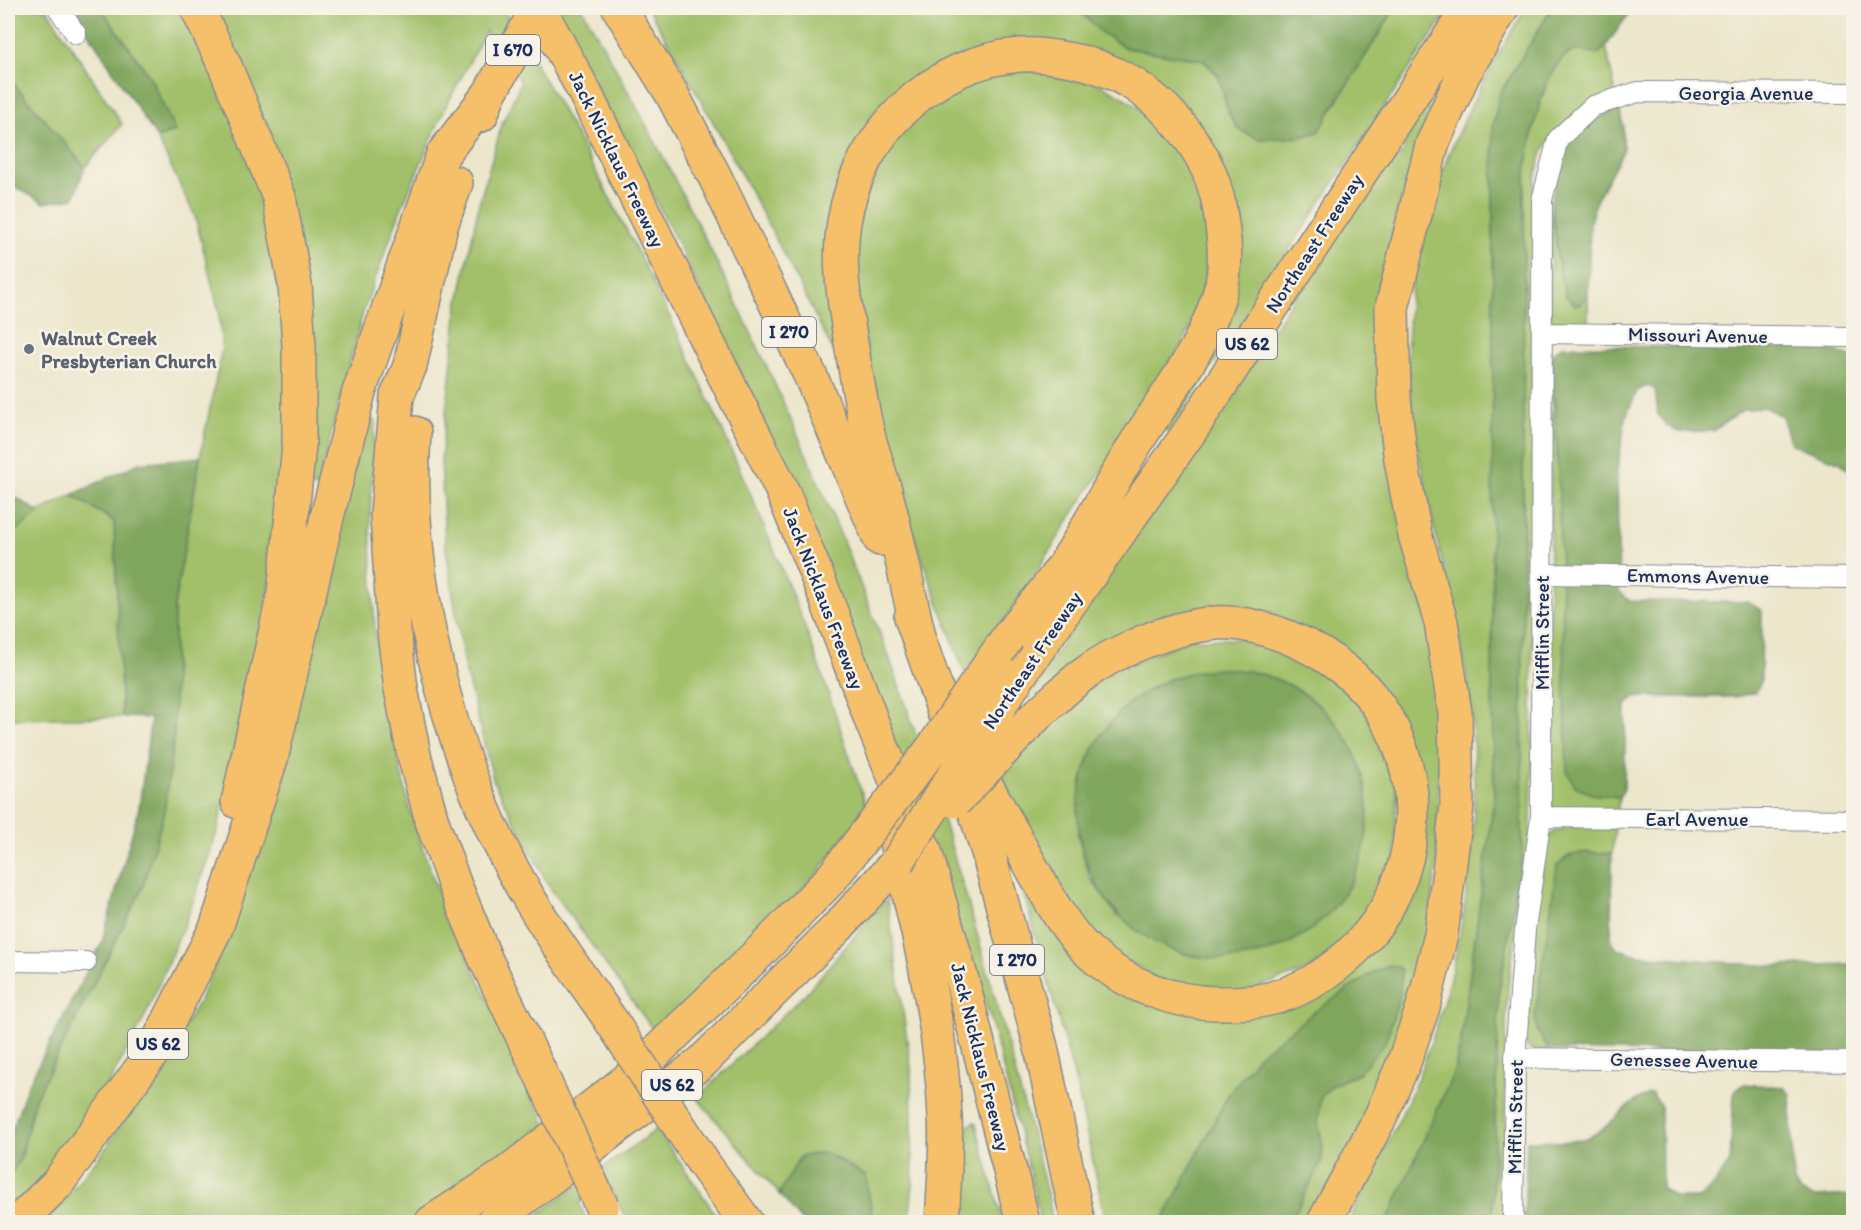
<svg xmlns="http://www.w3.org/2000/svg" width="1861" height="1230" font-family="Itim,sans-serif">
	<rect width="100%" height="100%" fill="#f7f3e8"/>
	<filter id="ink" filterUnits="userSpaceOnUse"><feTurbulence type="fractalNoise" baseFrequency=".0167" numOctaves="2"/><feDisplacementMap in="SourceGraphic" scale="12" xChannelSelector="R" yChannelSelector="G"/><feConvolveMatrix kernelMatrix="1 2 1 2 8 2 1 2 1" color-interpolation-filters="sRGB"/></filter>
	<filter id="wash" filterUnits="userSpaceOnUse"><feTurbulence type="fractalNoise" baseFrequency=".008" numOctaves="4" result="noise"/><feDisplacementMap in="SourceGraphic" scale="24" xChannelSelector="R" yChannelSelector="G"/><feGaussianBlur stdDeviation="1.35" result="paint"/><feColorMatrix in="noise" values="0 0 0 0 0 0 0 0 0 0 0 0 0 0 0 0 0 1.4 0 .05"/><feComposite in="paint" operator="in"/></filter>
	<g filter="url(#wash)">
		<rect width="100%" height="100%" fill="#ece6cb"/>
		<path fill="#a1c069" stroke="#5e7864" stroke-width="1.5" fill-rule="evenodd" d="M8 8H46L122 124 85 167 8 77Z
			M101 8H182L244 141 270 221 288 322 289 469 254 672 217 832 189 913 143 1021 99 1101 61 1153 8 1216V1177L21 1158 34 1101 142 889 164 813 174 734V606L200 457 222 349 219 312 195 216 157 138 175 131 150 77Z
			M205 8H502C617 196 713 397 795 602 822 668 843 740 867 808L816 875 657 1035 549 886 494 782 464 665 445 542 441 459 458 306 479 204 502 124 521 82 486 31 445 108 401 209 364 309 317 488 307 486 302 290Z
			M549 8H582C686 193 781 383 859 581 871 613 885 644 896 677 956 847 1002 1021 1048 1196L1053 1222H1040L1031 1178 989 1013 757 409 676 240 596 87Z
			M648 8H1076L1102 33 1126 48 1203 60 1218 75 1229 114 1238 128 1258 139 1300 137 1318 132 1395 8H1450L1168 432 1161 427 1228 291 1178 110 1026 46 872 124 841 349 833 351C775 235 714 120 648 8Z
			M1526 8H1552L1499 95 1492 699 1494 800 1460 1047 1454 1072 1387 1222H1348C1370 1177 1395 1132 1415 1085 1460 975 1480 854 1473 735 1468 650 1441 569 1425 485 1415 436 1406 383 1408 333 1409 310 1410 286 1415 263 1434 170 1477 88 1526 8Z
			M1606 46 1615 90 1548 142 1540 158 1534 184 1532 774 1530 846 1509 977 1506 1017 1504 1222H1492L1499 991 1522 858 1524 192C1527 160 1539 61 1575 51 1582 50 1592 53 1598 54Z
			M1022 69C1041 72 1067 72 1085 78 1092 80 1099 84 1105 87 1186 126 1229 222 1198 308 1175 371 1131 427 1094 482 1067 521 1044 562 1018 600 1000 625 982 649 965 674L916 543 891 465 879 418 853 271 855 219 891 139 914 115 974 79Z
			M1445 76C1423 131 1402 185 1390 244 1385 265 1383 287 1379 308L1440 711 1437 864 1427 936 1382 1087 1312 1222H1290L1321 1163 1323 1147 1318 1122 1321 1096 1333 1085 1359 1073 1374 972 1317 1010 1259 1055 1229 1094 1162 1222H1106L1076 1083 1022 887 1029 885 1079 956 1267 1010 1405 891 1393 716 1243 616 1033 707 1028 693 1196 447 1390 152 1402 155 1409 131Z
			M1551 201 1560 274 1566 296 1581 304 1588 294V331L1556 325 1550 316Z
			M1552 354 1558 472 1592 794 1619 797 1617 815 1555 810 1547 800Z
			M367 418 375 420 370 523 375 634 386 708 410 810 435 884 549 1131 416 1222H45L103 1152 157 1073 198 1003 233 923Z
			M72 495 114 521 122 717 8 719V529H19L39 512Z
			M1186 639H1250L1287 651 1341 687 1363 708 1386 752 1397 786 1395 858 1360 926 1311 969 1243 992 1174 988 1102 947 1059 893 999 775 1108 670ZM1077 832 1118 917 1090 878Z
			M1569 827 1615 828 1612 854C1587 852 1576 849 1557 866L1549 1050H1530L1523 1040 1522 1029 1547 838 1555 831Z
			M887 899 911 1068 913 1183 909 1222H873L866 1176 800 1157 779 1194 697 1098 804 995Z
			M975 1122 1003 1222H959L968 1126Z
			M657 1129 721 1222H627L607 1180 579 1204 588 1222H527Z"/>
		<path fill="#80a65d" stroke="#4e6a5e" stroke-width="1.5" d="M72 8H101L150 77 175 131 157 138Z
			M1076 8H1395L1318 132 1300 137 1258 139 1238 129 1229 114 1218 75 1203 60 1126 48 1102 33Z
			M1552 8H1633L1606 46 1598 54C1592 53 1582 50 1575 51 1539 60 1527 160 1524 192L1522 858 1499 991 1492 1222H1387L1454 1072 1460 1047 1494 800 1492 699 1493 128 1499 95Z
			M8 77 85 167 74 198 44 203 8 183Z
			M1619 108 1623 125V151L1596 201 1590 223 1588 294 1581 304 1575 305 1566 296 1560 274 1551 201 1563 153 1576 135 1600 117Z
			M1562 346 1828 348 1853 358V474L1841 463 1791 444 1782 416 1763 407 1743 410 1713 431 1679 432 1667 426 1658 415 1655 389 1647 386 1637 391 1626 416 1617 471 1619 592 1630 601 1748 602 1762 611 1761 682 1756 692 1736 697H1634L1626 705 1624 789 1619 797 1592 794 1575 786 1567 771 1558 472 1552 354Z
			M200 457 174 606V734L164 813 142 889 34 1101 21 1158 8 1177V1141L27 1087 102 942 139 808 151 718 122 717 114 521 72 495 139 463Z
			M8 493 39 512 19 529H8Z
			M1078 814a145 145 0 1 1 290 0a145 145 0 1 1-290 0Z
			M1588 852 1612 854 1611 940 1616 948 1638 955 1770 966 1853 964V1055L1549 1050 1538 1033 1535 1015 1557 866 1568 856Z
			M1389 965 1397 966 1401 970 1400 996 1385 1043 1359 1073 1333 1085 1321 1096 1318 1122 1323 1147 1321 1163 1290 1222H1162L1229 1094 1259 1055 1317 1010 1374 972Z
			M1744 1084 1783 1087 1790 1094 1794 1182 1802 1193 1815 1197 1853 1195V1222H1524L1527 1141C1548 1141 1576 1145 1595 1134 1617 1121 1626 1102 1651 1093L1661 1106 1662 1189 1676 1198H1698L1710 1189 1730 1162 1734 1092Z
			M825 1152 866 1176 873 1222H803L779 1194 800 1157Z"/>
	</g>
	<g filter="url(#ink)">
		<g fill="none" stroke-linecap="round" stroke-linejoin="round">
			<g stroke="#848a94" stroke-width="22">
				<path id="minor" d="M58 8 76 34
					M1543 333 1854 337
					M1542 574 1854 578
					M1541 817 1854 820
					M8 961 86 962
					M1515 1058 1854 1062
					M1513 1222 1515 1058 1525 930 1541 817 1542 200 1558 139 1593 106 1638 92 1854 93"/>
			</g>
			<g stroke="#848a94" stroke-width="36">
				<path id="motorway" d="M197 8 225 66 279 197 295 285 299 347V445L284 593 238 802
					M539 8 584 91 704 335 781 488 824 593 873 725 925 851 962 980 1023 1222
					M619 8 672 94 716 179 811 377 880 539
					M481 115 489 94 538 8
					M456 183 441 226 410 366 397 396 387 515 394 631 401 689 414 755 432 821 454 883 485 958 545 1083
					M414 433C405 571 444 738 508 861 538 918 575 969 612 1022
					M911 617 941 703 988 852 1041 1047 1078 1222
					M919 636C907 587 898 536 884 487 879 471 874 455 869 438 860 403 855 366 849 331 843 295 838 258 844 222 858 135 931 61 1021 55 1038 54 1055 57 1072 60 1109 67 1139 84 1166 110 1195 139 1214 171 1220 211 1224 235 1227 260 1222 284 1208 343 1168 392 1136 443 1113 480 1093 519 1070 556 1052 585 1028 611 1008 637
					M1019 676 1193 427 1469 8
					M975 765C994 799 1013 834 1032 868 1048 896 1064 928 1088 951 1123 984 1174 1004 1222 1003 1236 1003 1250 1003 1264 1000 1299 993 1329 974 1355 949 1423 882 1432 772 1371 696 1349 669 1317 649 1285 636 1264 628 1238 621 1216 623 1172 627 1115 650 1080 677 1065 689 1051 703 1036 716
					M896 842C919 932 941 1023 945 1117 947 1152 944 1187 942 1222
					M704 1164 746 1222
					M18 1222 57 1184 153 1052 216 928 271 759 327 517 359 392 443 154 489 94
					M432 1222 499 1179 627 1080 764 948 831 879
					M493 1222 702 1062 836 929 898 861
					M1324 1222 1381 1116 1404 1062 1423 1007 1441 935 1457 806 1455 713 1441 622 1415 535 1400 454 1394 399 1392 308 1432 145 1463 75 1502 8"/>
			</g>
			<use href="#minor" stroke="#fff" stroke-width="20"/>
			<use href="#motorway" stroke="#f6c06b" stroke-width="33"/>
			<g stroke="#848a94" stroke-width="36" stroke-linecap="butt">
				<path id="motorway-bridge" d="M955 801 1036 716
					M898 861 1019 676
					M831 879 932 749 1008 637
					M612 1022 704 1164
					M545 1083 602 1207"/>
			</g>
			<use href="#motorway-bridge" stroke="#f6c06b" stroke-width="33"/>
		</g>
	</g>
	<circle fill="#6b7280" stroke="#f7f3e8" stroke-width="2" cx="29" cy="349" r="6"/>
	<g text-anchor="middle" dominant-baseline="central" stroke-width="5" stroke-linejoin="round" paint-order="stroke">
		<g fill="#f7f3e8" stroke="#5d6a87" stroke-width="1.5">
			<rect x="486" y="35" width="54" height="30" rx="4.5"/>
			<rect x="762" y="317" width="54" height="30" rx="4.5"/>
			<rect x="1217" y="329" width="60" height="30" rx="4.5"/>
			<rect x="990" y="945" width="54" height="30" rx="4.5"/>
			<rect x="128" y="1029" width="60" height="30" rx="4.5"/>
			<rect x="642" y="1070" width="60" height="30" rx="4.5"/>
		</g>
		<g font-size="18" font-weight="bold" fill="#1b2f5e">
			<text x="513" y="50">I 670</text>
			<text x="789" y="332">I 270</text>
			<text x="1247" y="344">US 62</text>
			<text x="1017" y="960">I 270</text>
			<text x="158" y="1044">US 62</text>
			<text x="672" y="1085">US 62</text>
		</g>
		<g font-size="20" fill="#1b2f5e" stroke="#f7f3e8">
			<text x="1746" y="93">Georgia Avenue</text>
			<text transform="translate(617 159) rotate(64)">Jack Nicklaus Freeway</text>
			<text transform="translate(1314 243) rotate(-57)">Northeast Freeway</text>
			<text transform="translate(1698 335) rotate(1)">Missouri Avenue</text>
			<text transform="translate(1698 576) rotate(1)">Emmons Avenue</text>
			<text transform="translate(824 598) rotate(69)">Jack Nicklaus Freeway</text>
			<text transform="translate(1542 633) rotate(-90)">Mifflin Street</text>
			<text transform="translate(1032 660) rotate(-56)">Northeast Freeway</text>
			<text x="1697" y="819">Earl Avenue</text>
			<text transform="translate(981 1057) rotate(76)">Jack Nicklaus Freeway</text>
			<text transform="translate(1684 1060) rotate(1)">Genessee Avenue</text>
			<text transform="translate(1515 1117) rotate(-89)">Mifflin Street</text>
		</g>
		<g font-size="20" font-weight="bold" fill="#5b616d" stroke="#f7f3e8" text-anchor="start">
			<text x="41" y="338">Walnut Creek<tspan x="41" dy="23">Presbyterian Church</tspan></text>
		</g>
	</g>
	<rect width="1861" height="1230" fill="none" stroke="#f7f3e8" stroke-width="30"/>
</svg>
